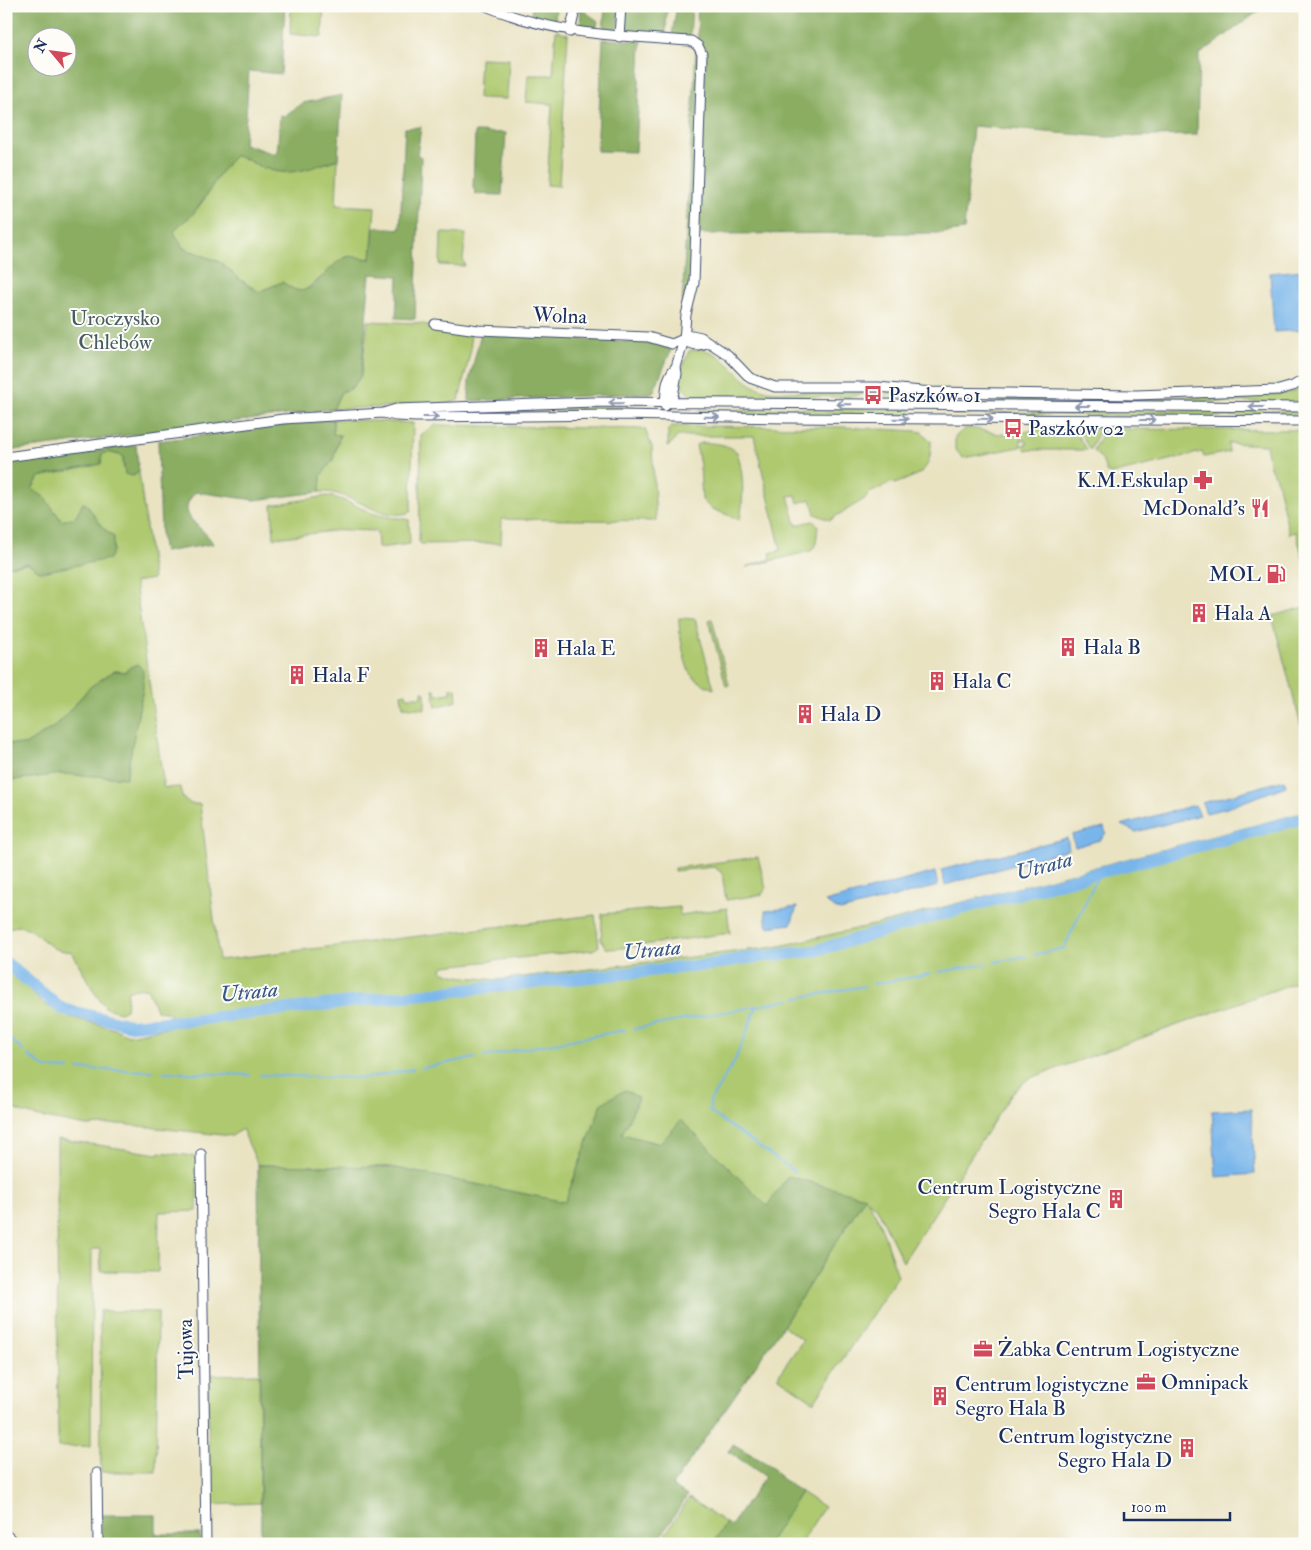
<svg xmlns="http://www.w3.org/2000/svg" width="1311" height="1550" font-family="'IM FELL Double Pica',serif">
	<rect width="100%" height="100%" fill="#fdfcf7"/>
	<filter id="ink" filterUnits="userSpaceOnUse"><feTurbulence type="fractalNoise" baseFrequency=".02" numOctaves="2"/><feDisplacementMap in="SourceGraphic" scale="10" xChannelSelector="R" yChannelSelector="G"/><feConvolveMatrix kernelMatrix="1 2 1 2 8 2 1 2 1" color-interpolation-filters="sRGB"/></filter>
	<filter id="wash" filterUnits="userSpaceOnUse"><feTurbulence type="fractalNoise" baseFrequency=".0096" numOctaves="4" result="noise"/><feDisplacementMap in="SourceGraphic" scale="20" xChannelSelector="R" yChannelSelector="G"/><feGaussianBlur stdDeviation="1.12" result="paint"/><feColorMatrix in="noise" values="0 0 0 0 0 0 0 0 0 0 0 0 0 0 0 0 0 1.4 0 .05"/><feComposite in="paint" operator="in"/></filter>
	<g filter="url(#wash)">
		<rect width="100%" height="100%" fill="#e9e3c2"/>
		<path fill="#aec970" stroke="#647c67" d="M291 6H324L322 37 290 34Z
			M556 30 568 34 559 186 547 185 552 104 526 102 528 75H553Z
			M480 58 509 59 507 99 478 98Z
			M235 156C247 157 255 166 267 169 291 177 315 166 338 159L336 205 375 207 371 259 348 256 304 291 295 290 282 282 259 292 242 281 220 262 183 248 173 232C180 222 190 219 196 210 211 192 216 173 235 156Z
			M441 233 466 234 463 259 465 266 440 265Z
			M368 321 418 323 470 334 471 349 459 400 448 404 333 409 341 392 351 389 361 376Z
			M701 349C733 355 737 388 774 392L891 391 921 397 1129 399 1278 394 1291 392 1305 385V402L920 401 919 398 861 394 850 397 691 396 679 384 681 371 689 351Z
			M590 406 651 408 513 411 514 410Z
			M783 408 911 409V415L700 413V410H750Z
			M1157 410 1305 411V415L1208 417 953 414Z
			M333 419 413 423 411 510 408 513C377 521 351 490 320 492L321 476 340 435H333Z
			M435 425 645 429 652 447 656 521 502 519 501 543 421 544 419 542 421 435Z
			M672 426 843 427 916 431 922 432 931 441C931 472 922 473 895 484L892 482 868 494 866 498 830 520 815 514 811 499 798 503 796 495 788 496 796 525 813 521 818 525 816 544 811 551 746 567 771 559 770 553 781 550 754 436H678L668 447V431Z
			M971 428 1000 434H1017L1041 428 1073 429 1087 450H1026L1021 445H1027V441L1021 440 1020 447 963 458 955 449V437L964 429Z
			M1078 429H1100L1090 450Z
			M1105 429 1305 430V566L1296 532 1289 534 1277 480 1270 467 1266 445 1228 443 1229 452 1204 457 1202 452 1111 474 1107 473 1102 460 1093 450Z
			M701 443C714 443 726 443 737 452 744 473 744 498 740 520L710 508 702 500 700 465 696 445Z
			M108 452 123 456V467L133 476 139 472 153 579 135 582 164 788 181 787 182 797 191 804H200L219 960 595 915 599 946 593 950 445 966 443 967 442 970C450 978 485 978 497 980L775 947 887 922 1305 812V979L1028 1079 1012 1093 903 1262 877 1208 867 1199 879 1221 898 1276 814 1402 779 1378V1374L803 1340 783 1326 865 1197 767 1206 681 1121 660 1144 621 1134 639 1098 602 1103 565 1202 390 1167 258 1165 242 1129 232 1136 120 1124 87 1126 39 1117 21 1112 6 1105V965L44 1004 71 1017 115 1029 128 1035 170 1027V1013L156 1010 147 988 128 990 126 1009 120 1012 106 1008 94 992 72 952C67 951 61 951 56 949 39 941 27 917 6 930V781L61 774 126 777 143 688 125 672 114 671 90 687 57 725 25 745 6 743V567L113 551 114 537 102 527 87 505 83 503 75 518 62 521 44 497 32 489 39 477 100 464 102 454Z
			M327 496C345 498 361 510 378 515 388 518 399 517 409 520L410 544 378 548 377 531 341 530 274 538 272 505Z
			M1305 607V741L1272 616Z
			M679 618 695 619 714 689C705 686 697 680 692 676 685 670 678 627 679 618Z
			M712 619 729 685 726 686 709 620Z
			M451 688H456L457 701 436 707 433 690 435 689 436 695 451 693Z
			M422 691 425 693V709L403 707 401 694 406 693 407 697H422Z
			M758 857 766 889 761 895 726 900 722 873 714 867 674 871V868Z
			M679 907 680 915 727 908 730 933 614 949 606 948 601 940 602 914Z
			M57 1139 158 1154 159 1152 193 1156 198 1160 197 1211 159 1212 158 1272 101 1271 100 1249H92L91 1446 58 1447Z
			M100 1311 158 1312 156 1472H101Z
			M259 1374 260 1503 209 1505 208 1375Z
			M801 1492 824 1507 800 1544H768Z
			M689 1498 726 1523 713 1544H659Z"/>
		<path fill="#8aad62" stroke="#526e60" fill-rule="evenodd" d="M6 6H285L281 74 249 71 244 144 277 155 280 115 284 116 303 103 342 95 338 159C315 166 291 178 267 169 255 166 247 157 235 156 216 173 211 192 196 210 190 219 180 222 174 232L183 248 220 262 242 281 259 292 282 282C286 284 291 289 296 290 314 296 330 261 347 257 353 255 364 259 371 259L374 227 400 229 405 128 421 127 417 155 421 157 415 319 396 318 398 276 370 274 361 376 350 389 341 392 333 409 6 451ZM38 38H68V68H38Z
			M532 6H556L555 23 531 19Z
			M605 6H619L617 34 603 33Z
			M623 6H667L666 35 624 33Z
			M677 6H692L690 36 672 34Z
			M697 6H1262L1260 10 1199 55 1197 135 1106 137 973 126 964 230 942 233 697 234 706 59 698 41Z
			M581 9 598 21 596 32 580 29Z
			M603 39 643 41 641 43 636 152 597 151Z
			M691 45 700 54 690 293 684 307 682 306 696 51Z
			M475 132 506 133 502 195 476 194 473 187Z
			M481 333 667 344 671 350 653 393 469 401V381Z
			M333 419V434L340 435 333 460 321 476 320 492 255 500 196 492C171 516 205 526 213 544L164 552 161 536 158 441Z
			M136 445 139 472 133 476 125 474 123 456 108 452 102 454 101 464 39 477 32 489 44 497 62 521 75 517 83 503 87 505 102 527 114 537 113 551 109 559 41 572 27 563 6 567V462Z
			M138 664 143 671V688L126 778 61 774 6 781V743L25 745 57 725 90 687 114 671 125 672 130 667Z
			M625 1090 639 1098 622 1134 660 1144 681 1120 767 1206 788 1176 865 1197 783 1326 672 1486 687 1496 656 1544H621L608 1535 602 1544H261L258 1165 390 1167 565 1202 602 1103Z
			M733 1444 771 1466 782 1479 801 1492 768 1544H713L726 1523 731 1526 765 1476 729 1452Z
			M101 1515H156V1534H200V1544H102Z"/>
		<path fill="#78b5ea" stroke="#4a72a4" d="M1305 270V325L1302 330 1274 332 1270 273Z
			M1284 780 1286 786 1227 808 1206 813 1202 803Z
			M1195 805 1200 815 1136 832 1121 825Z
			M1104 827 1106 833 1100 840 1075 847 1072 835Z
			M1067 838 1069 849 945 885 941 870Z
			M935 872 938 886 840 911 825 902Z
			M797 907 791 924 767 927 765 911Z
			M1251 1109 1255 1174 1216 1177 1212 1111Z"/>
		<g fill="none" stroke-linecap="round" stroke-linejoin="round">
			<path stroke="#78b5ea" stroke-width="2" d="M1034 955 1064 948 1099 873
				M995 962 1026 956
				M938 972 987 964
				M873 984 930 974
				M796 998 865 986
				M757 1006 735 1060 710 1101V1112L795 1172
				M634 1029 789 1000
				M6 1035 23 1051
				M511 1051 625 1030
				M28 1055 45 1068 69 1069
				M483 1057 509 1052
				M446 1063 475 1058
				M421 1068 442 1064
				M78 1069 152 1071
				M163 1072 250 1075
				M260 1075 366 1078 413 1069"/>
			<path stroke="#78b5ea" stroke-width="12" d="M6 963 62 1009 131 1025 202 1019 376 999 717 964 739 959 814 951 964 908 1305 818"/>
		</g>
	</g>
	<g filter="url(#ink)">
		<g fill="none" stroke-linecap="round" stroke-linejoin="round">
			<g stroke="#3a4a6d" stroke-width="11">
				<path id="minor" d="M486 6C554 35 619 36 691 41L698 46 702 54 694 283 686 315 684 340 676 367 677 374 673 396 665 404
					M570 32 576 6
					M619 37 621 6
					M435 324 478 330 648 337 672 344 692 335 701 337 728 355 750 378 775 387H878L932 392 1136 395 1279 390 1293 386 1305 379
					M684 340C691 345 698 347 707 343
					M665 406C666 392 665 378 676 367
					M383 413 396 416 417 417 618 415 786 418 1305 421
					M6 457 283 419 383 413 396 409 594 402 1305 407
					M201 1154 206 1544
					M97 1473 98 1544
					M6 1535 17 1544"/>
			</g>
			<use href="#minor" stroke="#fff" stroke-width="9"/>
		</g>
		<defs><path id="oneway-shaft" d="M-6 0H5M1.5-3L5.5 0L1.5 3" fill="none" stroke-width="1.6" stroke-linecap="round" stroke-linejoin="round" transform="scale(1.25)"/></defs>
		<g stroke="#8d97ae">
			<use href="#oneway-shaft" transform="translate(616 403) rotate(-179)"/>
			<use href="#oneway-shaft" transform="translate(844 404) rotate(-179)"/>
			<use href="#oneway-shaft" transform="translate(1082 406) rotate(-180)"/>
			<use href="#oneway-shaft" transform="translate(1256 407) rotate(-180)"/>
			<use href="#oneway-shaft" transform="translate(431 417)"/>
			<use href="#oneway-shaft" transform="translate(712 417) rotate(1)"/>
			<use href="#oneway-shaft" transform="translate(901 419) rotate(1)"/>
			<use href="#oneway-shaft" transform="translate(986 419) rotate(1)"/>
			<use href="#oneway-shaft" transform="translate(1148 420)"/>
		</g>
	</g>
	<defs>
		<g id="bus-bare" transform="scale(1.5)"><path d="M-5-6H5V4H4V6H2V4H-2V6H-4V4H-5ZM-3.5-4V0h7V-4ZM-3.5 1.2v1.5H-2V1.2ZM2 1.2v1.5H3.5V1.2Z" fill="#d1495b" stroke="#fdfcf7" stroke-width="2.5" paint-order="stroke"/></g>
		<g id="pharmacy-bare" transform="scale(1.5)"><path d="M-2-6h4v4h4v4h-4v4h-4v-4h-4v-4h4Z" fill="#d1495b" stroke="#fdfcf7" stroke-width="2.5" paint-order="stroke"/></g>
		<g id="restaurant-bare" transform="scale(1.5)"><path d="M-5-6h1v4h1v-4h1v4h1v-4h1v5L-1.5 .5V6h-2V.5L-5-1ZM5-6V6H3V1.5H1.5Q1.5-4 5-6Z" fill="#d1495b" stroke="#fdfcf7" stroke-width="2.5" paint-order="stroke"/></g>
		<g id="fuel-bare" transform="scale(1.5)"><path d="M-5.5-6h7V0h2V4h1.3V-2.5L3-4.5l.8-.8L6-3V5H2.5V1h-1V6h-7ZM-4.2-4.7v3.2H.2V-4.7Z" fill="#d1495b" stroke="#fdfcf7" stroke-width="2.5" paint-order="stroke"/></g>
		<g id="building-bare" transform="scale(1.5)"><path d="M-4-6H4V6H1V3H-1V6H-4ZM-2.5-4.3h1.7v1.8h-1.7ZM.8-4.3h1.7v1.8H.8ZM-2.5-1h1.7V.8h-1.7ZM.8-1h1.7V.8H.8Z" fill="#d1495b" stroke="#fdfcf7" stroke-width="2.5" paint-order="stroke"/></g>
		<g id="office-bare" transform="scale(1.5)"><path d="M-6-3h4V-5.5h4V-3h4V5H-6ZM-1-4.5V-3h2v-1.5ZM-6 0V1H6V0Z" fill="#d1495b" stroke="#fdfcf7" stroke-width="2.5" paint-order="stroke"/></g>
	</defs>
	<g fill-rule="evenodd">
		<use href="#bus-bare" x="873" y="395"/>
		<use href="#bus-bare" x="1013" y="428"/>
		<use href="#pharmacy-bare" x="1203" y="480"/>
		<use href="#restaurant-bare" x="1260" y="508"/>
		<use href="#fuel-bare" x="1276" y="574"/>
		<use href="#building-bare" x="1199" y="613"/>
		<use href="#building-bare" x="1068" y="647"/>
		<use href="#building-bare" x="541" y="648"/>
		<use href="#building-bare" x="297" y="675"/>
		<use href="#building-bare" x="937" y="681"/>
		<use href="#building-bare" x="805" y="714"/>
		<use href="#building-bare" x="1116" y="1199"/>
		<use href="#office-bare" x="983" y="1349"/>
		<use href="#office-bare" x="1146" y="1382"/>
		<use href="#building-bare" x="940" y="1396"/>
		<use href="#building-bare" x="1187" y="1448"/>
	</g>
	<g text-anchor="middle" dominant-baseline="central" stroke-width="4" stroke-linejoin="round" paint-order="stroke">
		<g font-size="21" fill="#1b2f5e" stroke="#fdfcf7">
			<text transform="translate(560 316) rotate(2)">Wolna</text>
			<text transform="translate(186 1349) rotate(-91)">Tujowa</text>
		</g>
		<g font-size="21" fill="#475d63" stroke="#fdfcf7">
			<text x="115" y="318">Uroczysko<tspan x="115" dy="24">Chlebów</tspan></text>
		</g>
		<g font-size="21" fill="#1b2f5e" stroke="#fdfcf7" text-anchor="start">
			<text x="888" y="395">Paszków 01</text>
			<text x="1028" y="428">Paszków 02</text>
			<text x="1188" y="480" text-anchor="end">K.M.Eskulap</text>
			<text x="1245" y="508" text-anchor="end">McDonald's</text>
			<text x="1261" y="574" text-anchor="end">MOL</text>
			<text x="1214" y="613">Hala A</text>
			<text x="1083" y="647">Hala B</text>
			<text x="556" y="648">Hala E</text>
			<text x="312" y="675">Hala F</text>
			<text x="952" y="681">Hala C</text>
			<text x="820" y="714">Hala D</text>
			<text x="1101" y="1187" text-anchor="end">Centrum Logistyczne<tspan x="1101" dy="24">Segro Hala C</tspan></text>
			<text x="998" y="1349">Żabka Centrum Logistyczne</text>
			<text x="1161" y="1382">Omnipack</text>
			<text x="955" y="1384">Centrum logistyczne<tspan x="955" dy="24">Segro Hala B</tspan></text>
			<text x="1172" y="1436" text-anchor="end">Centrum logistyczne<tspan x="1172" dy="24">Segro Hala D</tspan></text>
		</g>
		<g font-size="22" font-style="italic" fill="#375788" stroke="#fdfcf7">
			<text transform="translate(1044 866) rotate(-15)">Utrata</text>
			<text transform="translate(652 950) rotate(-6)">Utrata</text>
			<text transform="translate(249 992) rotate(-6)">Utrata</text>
		</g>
	</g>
	<rect width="1311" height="1550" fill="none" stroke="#fdfcf7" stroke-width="25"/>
	<g transform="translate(52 52) rotate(299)"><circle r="24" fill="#fdfcf7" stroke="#a3aaba"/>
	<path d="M0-4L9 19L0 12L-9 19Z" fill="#d1495b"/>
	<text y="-8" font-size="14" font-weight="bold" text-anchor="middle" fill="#1b2f5e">N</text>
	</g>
	<path d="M1124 1512v8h106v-8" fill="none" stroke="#1b2f5e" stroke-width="2.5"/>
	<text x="1131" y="1512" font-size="15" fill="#1b2f5e" stroke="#fdfcf7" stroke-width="4" paint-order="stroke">100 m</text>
</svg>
